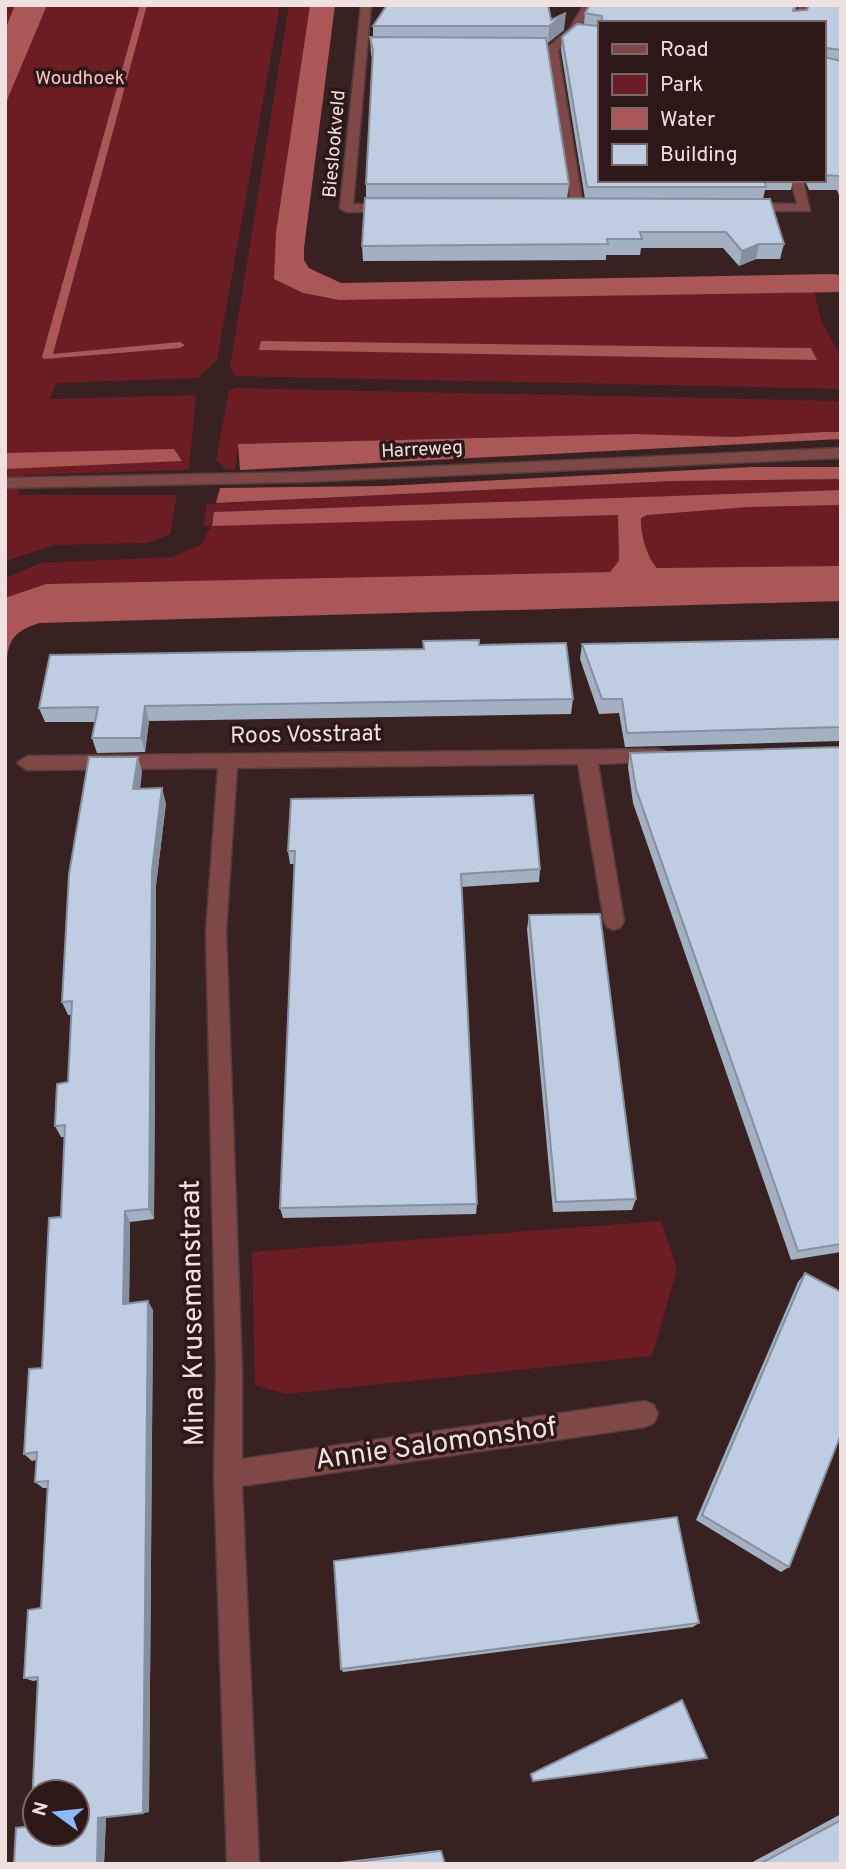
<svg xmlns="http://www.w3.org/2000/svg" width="846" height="1869" font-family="Overpass,sans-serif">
	<rect width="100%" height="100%" fill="#372121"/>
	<path fill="#6c1d23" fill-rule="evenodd" d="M5 5H280L217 360 198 378 56 383 50 399 196 395 189 470 25 475 18 495H177L170 535 146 543 55 545 5 561Z
		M289 5H310L276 232 275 279 303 293 339 300 814 291 821 320 841 357V389L235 376 230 367ZM261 341 811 348 817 360Z
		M236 388 841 401V432L733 437 635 434 238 444 235 470 226 469 216 460 229 390Z
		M841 479V490L215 512 212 525 618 515 619 562 610 572 46 584 5 598V578L41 563 172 557 201 545 211 526H203L207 504 672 481Z
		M841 505V566L657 568C646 558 640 532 641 517L646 515 749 507Z
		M661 1221 677 1269 652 1356 286 1394 255 1385 252 1252Z"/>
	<path fill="#ab5657" d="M15 5H47L5 105V30Z
		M310 5H335L304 248V260L309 268 341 283 831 274 841 275V292L339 300 303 293 274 279 276 232Z
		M261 341 811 348 817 360 259 350Z
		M825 432H841V439L240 470 238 444 635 434 733 437Z
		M174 449 182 461 5 469V453Z
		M751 467H841V479L672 481 216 503 220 488 383 486Z
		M841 490V505L749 507 647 515 641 518C640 532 647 558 657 568L841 566V601L40 623C1 634 9 653 5 688V598L46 584 610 572 619 561 618 515 212 526 214 512Z"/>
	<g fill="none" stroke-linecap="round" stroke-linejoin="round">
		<path fill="#ab5657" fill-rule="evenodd" d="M140 5H147L53 354 180 342 185 345 180 348 44 359 42 357Z"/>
		<g stroke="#513c3c" stroke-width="3">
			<path id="street" d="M361 5H371L353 204 399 205V211L394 212H346L340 208Z
				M584 5H594L577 33 558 50 583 206 577 210 571 206 546 49 569 29Z
				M800 5H810L802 23H792Z
				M791 180H803L810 211H745L739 207 745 203 797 204Z
				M841 448V458L304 482 5 488V478L304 472Z
				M658 749 665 751 667 756 665 761 598 764 624 921 621 927 614 930 607 927 604 921 578 764 237 768 226 931 242 1369V1459L645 1401 654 1405 658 1414 654 1423 645 1427 242 1486 259 1864H227L214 1475 216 1369 206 931 218 768 27 770 17 763 27 756Z"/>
		</g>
		<use href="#street" fill="#804747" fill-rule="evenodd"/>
	</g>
	<path fill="#a3b0c2" d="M797 5 795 11 841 5V201L837 190H809L805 180H823V23H599V180H793L791 190H765L763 199 784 244 780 259H756L739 266 723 248H641L640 255H606V260L363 261 362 246 366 198V184L373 62 371 54 370 37H373V26L551 20 564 30 547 43 569 184 567 199H585L561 51 562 37 584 24 585 13Z
		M841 639V741L625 747 619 713 599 714 580 659 582 644Z
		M479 645 573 699 571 714 149 721 145 752 97 753 92 738 95 722H45L39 708 423 649Z
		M841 747V1252L791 1260 633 803 628 767 630 753Z
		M142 771 140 789 166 803 156 885 154 1219 130 1222 129 1304 153 1310 149 1812 106 1817 104 1864H14L31 1826 38 1680 33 1681 24 1678 41 1608 48 1488H43L35 1482 36 1460 32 1461 24 1454 42 1368 61 1217 65 1137H61L55 1126 68 1082 71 1015H68L62 1002Z
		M291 799 540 869 539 882 461 887 477 1204 476 1214 283 1218 280 1208 295 864H290L288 851Z
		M529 915 636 1199 632 1210 553 1212 527 929Z
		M805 1273 789 1567 781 1572 696 1520 798 1282Z
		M699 1623 693 1627 343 1672 341 1669Z
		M841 1814V1864H749Z
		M440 1850 445 1864H332V1863Z"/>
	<path fill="#85909e" d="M566 13 564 30 548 43 549 26Z
		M759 244 756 259 739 266 742 251Z
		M145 706 149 721 145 752 141 738Z
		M138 757 142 771 138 803 133 789Z
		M162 788 166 803 156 885 154 1219 149 1209 152 871Z
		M125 1211 130 1222 129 1313 123 1304Z
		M148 1301 153 1310 149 1812 143 1813Z
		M106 1817 104 1864H97L98 1818Z"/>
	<path fill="#becde2" stroke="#85909e" stroke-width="2" fill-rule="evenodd" d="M387 5H548L551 20 566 13 549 26H373Z
		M590 5H795L793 11 807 10 809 5H841V50L827 48 824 57 841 61V176L823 175V23H602V16L585 13Z
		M577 24 599 26V180H764L766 187H587L562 37Z
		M370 37 546 38 569 184H366L373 50Z
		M365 198 770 199 784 244H759L742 251 726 232H640L642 239H607L608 244 362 246Z
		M841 639V727L627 733 622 699H602L582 644Z
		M479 640V645L566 643 573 699 145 706 141 738H92L98 707 39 708 50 655 424 649 423 641Z
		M841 747V1244L798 1251 636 789 630 753Z
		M89 757H138L133 789 162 788 152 871 149 1209 125 1211 123 1304 148 1301 143 1813 98 1818 97 1864H14L16 1828 31 1826 38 1677 24 1678 28 1610 41 1608 48 1481 35 1482 37 1452 24 1454 29 1369 42 1368 49 1218 61 1217 65 1125 55 1126 57 1084 68 1082 72 1001 62 1002 69 874ZM35 1792H77V1834H35Z
		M533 795 540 869 461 874 477 1204 280 1208 295 851H288L291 799Z
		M600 914 636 1199 556 1202 529 915Z
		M805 1273 841 1292V1434L789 1567 702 1515Z
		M677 1517 699 1623 341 1669 334 1561Z
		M682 1700 707 1758 533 1781 531 1774Z
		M841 1820V1864H760Z
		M441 1851 445 1864H341Z"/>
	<g text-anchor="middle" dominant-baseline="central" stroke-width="7" stroke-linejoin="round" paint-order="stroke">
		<g font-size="19" fill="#f7c6c4" stroke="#2d1818">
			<text x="80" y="79">Woudhoek</text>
		</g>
		<g font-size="19" fill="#f0e1e0" stroke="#2d1818">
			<text transform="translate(335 144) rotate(-85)">Bieslookveld</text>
			<text transform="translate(422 450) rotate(-3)">Harreweg</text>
		</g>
		<g font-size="23" fill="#f0e1e0" stroke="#2d1818">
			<text transform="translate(306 736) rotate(-1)">Roos Vosstraat</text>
		</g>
		<g font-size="28" fill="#f0e1e0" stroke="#2d1818">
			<text transform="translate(194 1313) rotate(-91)">Mina Krusemanstraat</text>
			<text transform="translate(436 1445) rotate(-8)">Annie Salomonshof</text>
		</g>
	</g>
	<rect width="846" height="1869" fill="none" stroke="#f0e1e0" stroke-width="14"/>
	<rect x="598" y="21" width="228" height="161" fill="#2d1818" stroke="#7b6868" stroke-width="2"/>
	<rect x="612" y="44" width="35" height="10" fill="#804747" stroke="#7b6868" stroke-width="2"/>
	<text x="660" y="56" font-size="21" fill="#f0e1e0">Road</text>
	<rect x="612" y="74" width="35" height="21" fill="#6c1d23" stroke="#7b6868" stroke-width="2"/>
	<text x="660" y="91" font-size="21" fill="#f0e1e0">Park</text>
	<rect x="612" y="108" width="35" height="21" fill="#ab5657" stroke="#7b6868" stroke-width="2"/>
	<text x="660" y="126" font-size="21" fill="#f0e1e0">Water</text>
	<rect x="612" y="144" width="35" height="21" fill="#becde2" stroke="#7b6868" stroke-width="2"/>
	<text x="660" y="161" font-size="21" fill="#f0e1e0">Building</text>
	<g transform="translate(56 1813) rotate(285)"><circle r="33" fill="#2d1818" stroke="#7b6868" stroke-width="2"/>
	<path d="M0-5L12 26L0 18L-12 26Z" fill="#8bb9fc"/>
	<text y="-10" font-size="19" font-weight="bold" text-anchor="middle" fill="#f0e1e0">N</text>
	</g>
</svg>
